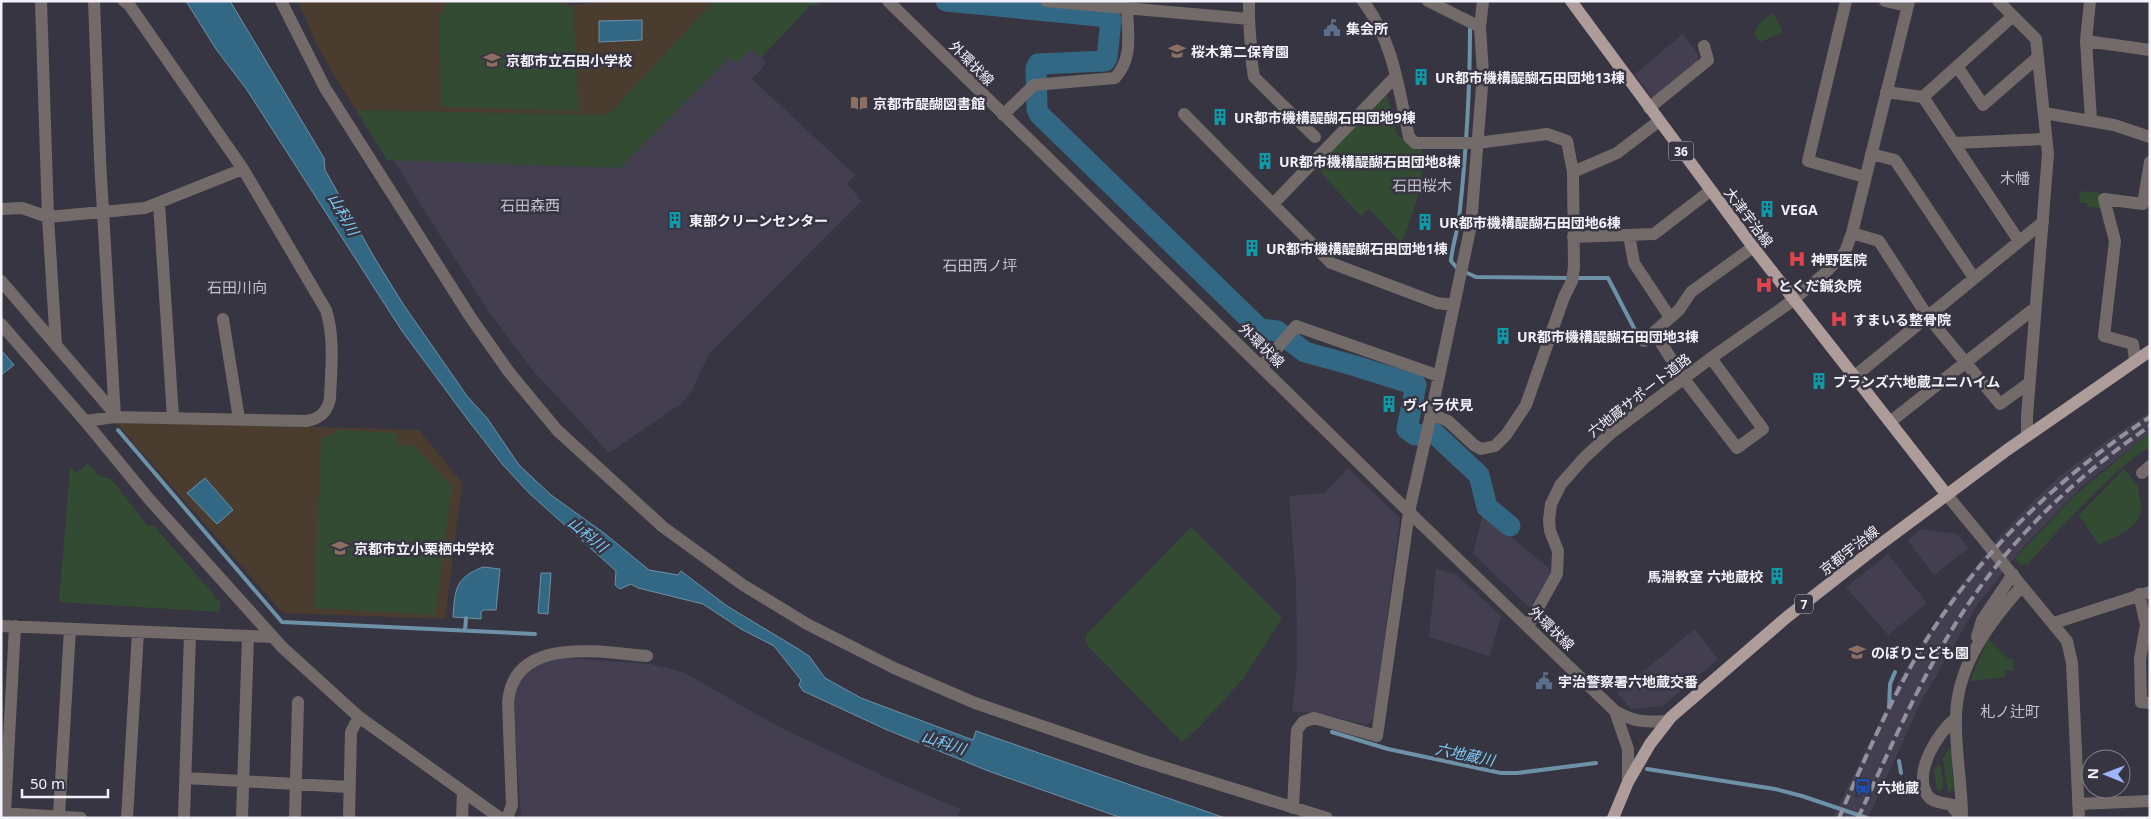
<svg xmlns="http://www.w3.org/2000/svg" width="2151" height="819" font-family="'Noto Sans','Noto Sans JP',sans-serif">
	<rect width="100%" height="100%" fill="#383542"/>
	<path fill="#433f51" d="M1683 34 1698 54 1697 64 1653 99 1635 74Z
		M752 49 766 63 752 79 855 175 847 183 861 201 709 354 692 390 682 403 609 453 530 367 490 313 425 212 394 160 620 168 730 57Z
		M2150 412V433L2081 487 2019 552 1978 604 1922 700 1868 818H1833L1902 675 1954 593 2000 536 2034 500 2061 475 2113 436Z
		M1348 468 1400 518 1374 719 1366 725 1328 715 1292 711 1297 670V651L1296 581 1289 496 1325 493Z
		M1483 513 1552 571 1530 608 1473 554Z
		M1922 529 1957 534 1969 548 1934 575 1907 540Z
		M1888 554 1927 603 1888 635 1846 587Z
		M1436 569 1457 575 1501 616 1490 656 1429 637Z
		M1695 629 1718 659 1663 706 1631 709 1617 693Z
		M550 657 650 664 683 672 779 727 896 782 961 809 957 818H521L513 701 514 688 524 672Z"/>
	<path fill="#4a3c2e" d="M298 1H559L574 5 608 1H714L608 115 356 110 335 77 316 43Z
		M123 421 419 430 462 483 445 619 283 613 117 424Z"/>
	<path fill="#344b33" d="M446 1H552L573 7 579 111 441 107 439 13H442Z
		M714 1H821L814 7 811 5 761 58 752 49 736 64 730 57 620 168 387 160 356 110 608 115Z
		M1773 13 1783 32 1760 42 1754 33 1760 23Z
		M1385 87 1397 135 1421 148C1429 174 1411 218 1401 243L1369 209 1361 216 1311 162Z
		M2079 191 2100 193V208L2087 207V203H2080Z
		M337 430 397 433V445L414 446 452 486 435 615 314 608 321 438 332 435Z
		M2150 433V448C2128 454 2047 542 2028 564L2020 565 2015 558 2074 496Z
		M88 463 99 476 111 479 147 525 154 526 220 602V612L59 602 70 468 77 473Z
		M2124 469 2138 486C2138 496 2141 499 2141 506 2143 527 2115 537 2099 545L2079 515Z
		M1191 527 1282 618 1243 679 1196 730 1182 742 1086 644V635Z
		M1988 639 2008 659H2013V671L2005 670V677L1970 681Z
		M1949 748 1952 751V771L1954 788 1948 793 1943 759Z
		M1938 764 1940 765C1942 773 1945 784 1941 791L1937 790 1934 771Z"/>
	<path fill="#336884" stroke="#6d91a7" d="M186 1H230L324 158 325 170 374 257 403 304 467 396 487 418 519 465 551 495 604 533 649 570 678 575 681 571 727 606 800 650 809 656 825 678 861 698 973 740 976 731 1225 818H1122L991 772 885 729 803 691 799 685 801 680 774 646 741 629 703 604 638 588 631 584 620 589 615 585 616 571 529 493 503 465 468 420 402 331 247 90 216 49Z
		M642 20V40L599 42V21Z
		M1 350 14 365 1 375Z
		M205 478 233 510 217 524 187 493Z
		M483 567 500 569 496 610H484L481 612V619L453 617C455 589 455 578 483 567Z
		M541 573H551L548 614 538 613Z"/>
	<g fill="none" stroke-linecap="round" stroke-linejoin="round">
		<path stroke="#6d91a7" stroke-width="4" d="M1458 269 1451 261C1452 247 1457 233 1459 219 1466 155 1470 92 1470 28
			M1465 272 1476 277 1569 278
			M1576 278H1608L1635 330
			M118 430 282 622 535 634
			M465 630 466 618
			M1889 707 1890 684 1895 672
			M1332 732 1388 749 1501 773H1517L1596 763
			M1899 761 1901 773
			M1647 769 1775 789 1802 796 1867 818"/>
		<path stroke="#336884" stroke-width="21" d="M946 1 1109 17 1111 20 1107 58 1105 61 1038 64 1036 69 1037 109 1040 115 1260 329 1277 331 1305 352 1352 365 1416 385 1407 429 1415 435 1434 433 1479 475 1487 507 1510 526"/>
		<path stroke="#736b6a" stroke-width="12" d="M41 1 48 217 56 345
			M94 1 100 160 115 417
			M281 1 325 88 471 318 509 372 557 430 663 527 743 585 807 624 894 668 975 703 1144 761 1327 818
			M888 1 1409 512 1615 711C1636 723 1644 722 1667 721
			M1046 1 1249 19V1
			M1363 1C1393 40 1399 90 1409 137L1415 143H1477L1547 134 1567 141 1573 172 1574 267 1572 281 1564 297 1526 405 1506 435 1495 446 1481 449 1474 445 1448 421 1431 414 1471 225 1483 74 1480 27 1483 1
			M1428 1 1480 27
			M1846 1 1808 161 1865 177
			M1885 1 1907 6
			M1998 1 2036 39 2048 154 2027 416V436
			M2090 1 2086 41 2091 120
			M1249 19 1252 64 1254 77 1315 137
			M2086 41 2150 50
			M1957 66 1983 105 2038 57
			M1886 92 1923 97 2019 241
			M1923 97 2013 16
			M1649 108 1708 60 1704 46
			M2044 113 2114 125 2150 137
			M1184 114 1331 263 1437 303 1453 305
			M1003 115 1034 85 1115 78C1133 58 1128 35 1127 9
			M1954 143 2046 139
			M1871 154 1895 160 1974 278
			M1573 172 1617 153 1659 121
			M159 203 173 417
			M1273 204 1396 76
			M1 209 22 208 48 217 145 208 243 169
			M1852 233 1879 241 1928 317 2000 404 2029 383
			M1629 235 1634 263 1669 316
			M1573 237 1654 234 1710 191
			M1 281 115 414
			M223 319 239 419
			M1 324 85 421 149 499 282 647 359 717 500 818
			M1654 332 1684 379 1737 448 1763 429 1711 358
			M1644 341 1679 310 1691 292 1753 247
			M2135 361 2133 344 2104 336 2115 241 2104 199 2143 204 2150 162
			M1262 366 1296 326 1439 376
			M1855 376 2043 222
			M85 421 115 417 306 421C319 419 327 413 330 399 331 369 335 339 326 310L243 169 130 6 124 1
			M1890 422 2036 307
			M2142 473 2150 466
			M1947 495 2067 641 2072 663 2079 818
			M2139 594 2146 625 2140 659 2141 702 2150 703
			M2054 623 2150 592
			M1 626 273 637
			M1528 626 1557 574 1558 551 1550 531 1549 520 1551 504 1561 484 1584 458 1610 434 1711 358 1785 306 1822 276 1845 252 1852 233 1909 1
			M1977 637 1982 620 2013 574
			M1615 711 1628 749V782
			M1956 718C1938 732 1912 773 1928 796 1933 803 1945 803 1953 805V808L1962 818
			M186 778 349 787
			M2078 804 2150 801
			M1293 808 1297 730 1303 722 1314 718 1377 736 1409 512 1431 414
			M1 813 81 818
			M5 813 15 626
			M59 815 70 629
			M127 818 138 632
			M184 818 190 634
			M242 818 248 636
			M295 818 298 702
			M349 818 351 732 359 717
			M462 818 463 792
			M507 818 512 805 508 702C514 635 600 652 647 656
			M1962 818C1962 784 1955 751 1956 717 1957 665 1989 623 2022 586"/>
		<path stroke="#ad9c9a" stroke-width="12" d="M1571 1 1753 247 1947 495
			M1613 818 1628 782 1650 744 1671 717 1787 617 1870 552 2007 450 2150 351"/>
		<path stroke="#94919c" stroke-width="4" stroke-dasharray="10 5" stroke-linecap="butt" d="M1839 818C1864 760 1890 701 1922 647 1979 553 2058 477 2150 417
			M1858 818C1891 747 1922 674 1965 609 2013 536 2078 475 2150 426"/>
	</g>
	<defs>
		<g id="civic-bare" transform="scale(1.35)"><path d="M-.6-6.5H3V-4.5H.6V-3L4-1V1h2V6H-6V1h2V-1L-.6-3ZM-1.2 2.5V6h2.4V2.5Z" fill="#5c6f8a" stroke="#383542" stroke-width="2.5" paint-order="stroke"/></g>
		<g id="school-bare" transform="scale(1.35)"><path d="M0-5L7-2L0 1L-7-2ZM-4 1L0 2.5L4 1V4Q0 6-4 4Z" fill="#8d6e63" stroke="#383542" stroke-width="2.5" paint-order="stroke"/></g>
		<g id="building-bare" transform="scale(1.35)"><path d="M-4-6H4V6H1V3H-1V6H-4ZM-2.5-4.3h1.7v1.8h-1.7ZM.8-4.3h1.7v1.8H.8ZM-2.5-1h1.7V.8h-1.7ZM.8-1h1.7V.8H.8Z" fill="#0f9aa8" stroke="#383542" stroke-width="2.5" paint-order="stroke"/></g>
		<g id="library-bare" transform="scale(1.35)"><path d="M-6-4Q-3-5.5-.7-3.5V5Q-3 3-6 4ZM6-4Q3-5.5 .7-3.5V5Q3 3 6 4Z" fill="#8d6e63" stroke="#383542" stroke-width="2.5" paint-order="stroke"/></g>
		<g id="hospital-bare" transform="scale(1.35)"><path d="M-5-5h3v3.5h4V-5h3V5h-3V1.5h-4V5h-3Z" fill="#e0444e" stroke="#383542" stroke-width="2.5" paint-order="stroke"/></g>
		<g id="station-bare" transform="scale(1.35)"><path d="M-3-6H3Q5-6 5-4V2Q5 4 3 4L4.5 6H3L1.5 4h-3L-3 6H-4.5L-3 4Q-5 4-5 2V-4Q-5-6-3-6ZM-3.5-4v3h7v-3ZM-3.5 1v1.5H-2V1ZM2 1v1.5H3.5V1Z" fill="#1a4fb4" stroke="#383542" stroke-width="2.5" paint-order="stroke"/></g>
	</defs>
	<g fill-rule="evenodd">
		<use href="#civic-bare" x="1332" y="28"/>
		<use href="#school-bare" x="1177" y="51"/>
		<use href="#school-bare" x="492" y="60"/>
		<use href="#building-bare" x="1421" y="77"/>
		<use href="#library-bare" x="859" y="103"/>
		<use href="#building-bare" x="1220" y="117"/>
		<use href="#building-bare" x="1265" y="161"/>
		<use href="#building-bare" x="1767" y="209"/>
		<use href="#building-bare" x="675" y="220"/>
		<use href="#building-bare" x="1425" y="222"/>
		<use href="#building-bare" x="1252" y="248"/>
		<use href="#hospital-bare" x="1797" y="259"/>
		<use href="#hospital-bare" x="1764" y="285"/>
		<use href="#hospital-bare" x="1839" y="319"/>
		<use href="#building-bare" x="1503" y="336"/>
		<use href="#building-bare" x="1819" y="381"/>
		<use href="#building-bare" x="1389" y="404"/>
		<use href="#school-bare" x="340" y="548"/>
		<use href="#building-bare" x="1777" y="576"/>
		<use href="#school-bare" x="1857" y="652"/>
		<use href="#civic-bare" x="1544" y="681"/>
		<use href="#station-bare" x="1863" y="787"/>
	</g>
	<g text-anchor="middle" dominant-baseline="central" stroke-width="5" stroke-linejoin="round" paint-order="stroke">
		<g fill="#383542" stroke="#bbb9c3" stroke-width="1">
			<rect x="1668.5" y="141.5" width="25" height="19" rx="4"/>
			<rect x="1795" y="594.5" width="18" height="19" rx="4"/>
		</g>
		<g font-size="12" font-weight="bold" fill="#f3f1fa">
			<text x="1681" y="151">36</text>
			<text x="1804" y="604">7</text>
		</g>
		<g font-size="14" font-weight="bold" fill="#f3f1fa" stroke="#383542" text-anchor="start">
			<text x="1346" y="28">集会所</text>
			<text x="1191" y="51">桜木第二保育園</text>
			<text x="506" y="60">京都市立石田小学校</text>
			<text x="1435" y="77">UR都市機構醍醐石田団地13棟</text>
			<text x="873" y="103">京都市醍醐図書館</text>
			<text x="1234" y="117">UR都市機構醍醐石田団地9棟</text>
			<text x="1279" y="161">UR都市機構醍醐石田団地8棟</text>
			<text x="1781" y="209">VEGA</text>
			<text x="689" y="220">東部クリーンセンター</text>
			<text x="1439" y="222">UR都市機構醍醐石田団地6棟</text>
			<text x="1266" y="248">UR都市機構醍醐石田団地1棟</text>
			<text x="1811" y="259">神野医院</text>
			<text x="1778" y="285">とくだ鍼灸院</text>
			<text x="1853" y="319">すまいる整骨院</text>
			<text x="1517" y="336">UR都市機構醍醐石田団地3棟</text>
			<text x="1833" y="381">ブランズ六地蔵ユニハイム</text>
			<text x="1403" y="404">ヴィラ伏見</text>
			<text x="354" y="548">京都市立小栗栖中学校</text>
			<text x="1763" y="576" text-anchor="end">馬淵教室 六地蔵校</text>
			<text x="1871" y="652">のぼりこども園</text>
			<text x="1558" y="681">宇治警察署六地蔵交番</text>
			<text x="1877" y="787">六地蔵</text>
		</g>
		<g font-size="14" fill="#f3f1fa" stroke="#383542">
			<text transform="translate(972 63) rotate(45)">外環状線</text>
			<text transform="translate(1749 217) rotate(53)">大津宇治線</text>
			<text transform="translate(1262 345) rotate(44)">外環状線</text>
			<text transform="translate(1639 395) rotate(-38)">六地蔵サポート道路</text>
			<text transform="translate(1849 550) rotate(-38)">京都宇治線</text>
			<text transform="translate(1552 628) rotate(44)">外環状線</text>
		</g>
		<g font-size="15" fill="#c2bece" stroke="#383542">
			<text x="2015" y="178">木幡</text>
			<text x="1422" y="185">石田桜木</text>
			<text x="530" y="205">石田森西</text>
			<text x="980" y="265">石田西ノ坪</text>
			<text x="237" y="287">石田川向</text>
			<text x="2010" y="711">札ノ辻町</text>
		</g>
		<g font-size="15" font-style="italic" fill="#7dcffc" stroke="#383542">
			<text transform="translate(344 214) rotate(61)">山科川</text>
			<text transform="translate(588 534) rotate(39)">山科川</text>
			<text transform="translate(944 742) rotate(18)">山科川</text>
			<text transform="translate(1465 754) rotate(12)">六地蔵川</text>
		</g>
	</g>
	<rect width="2151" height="819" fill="none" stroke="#f3f1fa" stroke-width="5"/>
	<g transform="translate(2106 774) rotate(271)"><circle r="24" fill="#383542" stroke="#83808c"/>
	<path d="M0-4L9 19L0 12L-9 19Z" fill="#9eb4fd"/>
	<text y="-8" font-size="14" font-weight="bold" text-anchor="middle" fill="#f3f1fa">N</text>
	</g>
	<path d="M22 789v8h86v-8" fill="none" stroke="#f3f1fa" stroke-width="2.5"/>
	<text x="30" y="789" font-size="15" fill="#f3f1fa" stroke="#383542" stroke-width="4" paint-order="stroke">50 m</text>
</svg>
